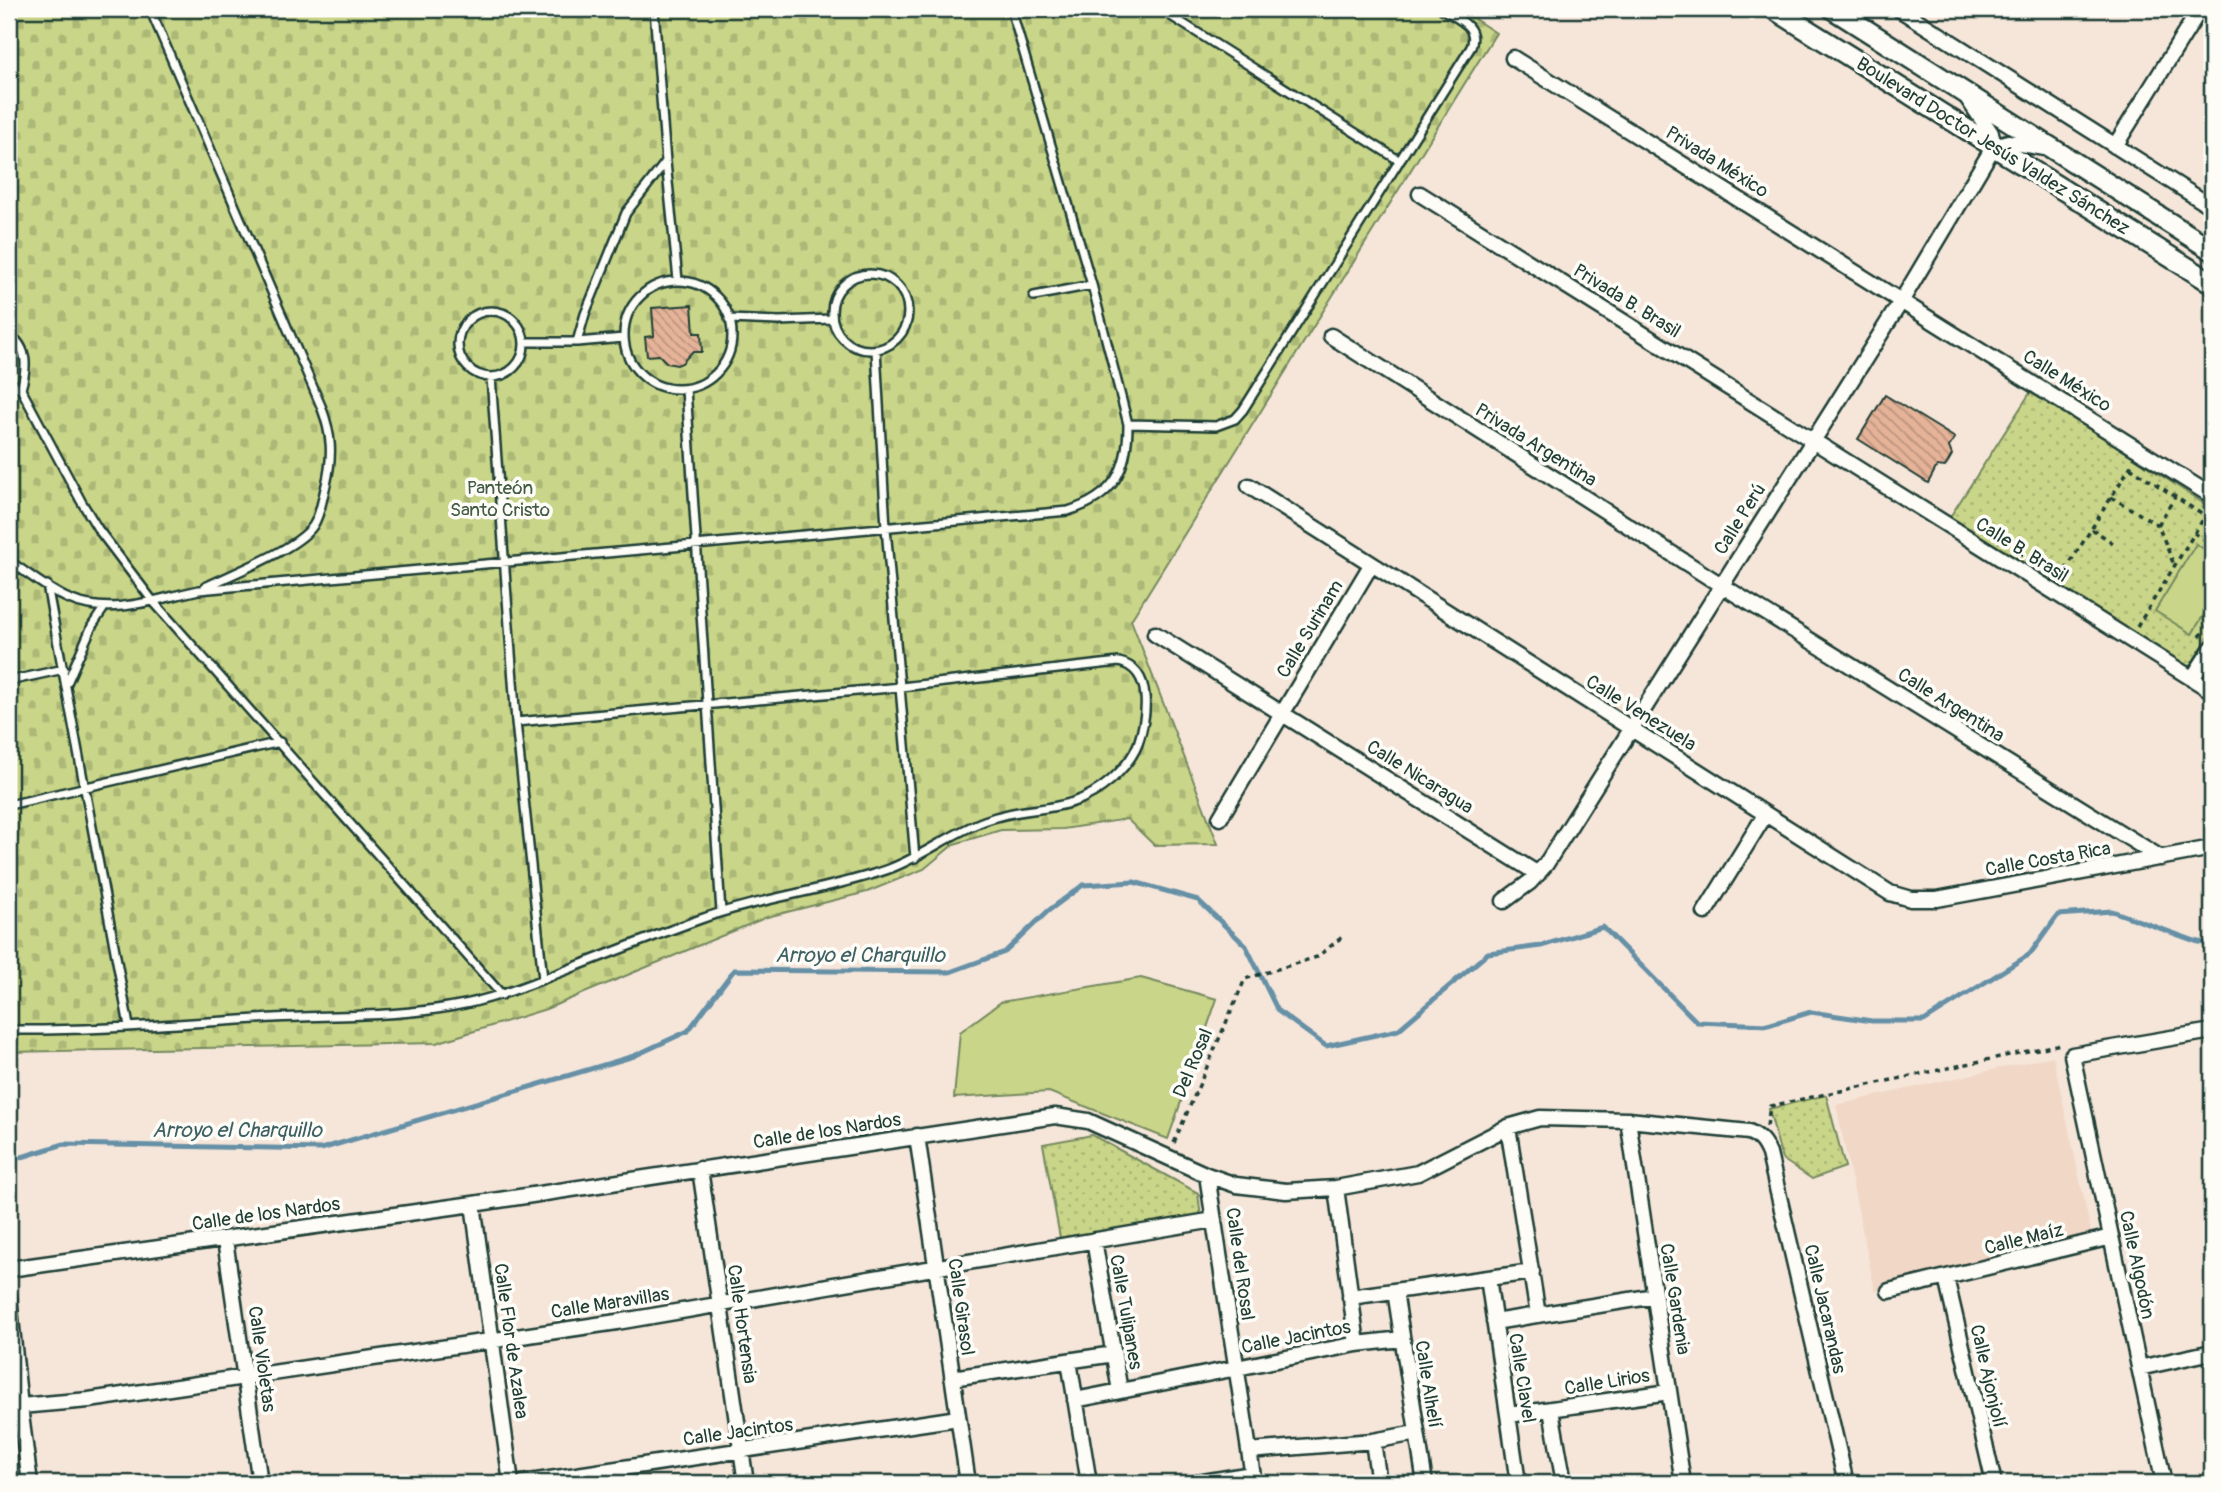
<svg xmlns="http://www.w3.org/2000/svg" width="2221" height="1492" font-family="Pangolin,sans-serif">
	<defs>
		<pattern id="grass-dots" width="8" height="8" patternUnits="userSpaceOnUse" patternTransform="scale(1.75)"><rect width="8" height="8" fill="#c9d588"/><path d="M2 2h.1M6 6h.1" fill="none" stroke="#acb876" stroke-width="1.8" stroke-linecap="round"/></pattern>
		<pattern id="cemetery-stones" width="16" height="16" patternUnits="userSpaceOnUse" patternTransform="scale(1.75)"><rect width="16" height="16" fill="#c9d588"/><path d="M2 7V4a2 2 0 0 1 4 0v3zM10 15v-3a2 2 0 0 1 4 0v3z" fill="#acb876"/></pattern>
		<pattern id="building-back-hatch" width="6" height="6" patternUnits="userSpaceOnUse" patternTransform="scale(1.75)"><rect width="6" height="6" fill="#e6b398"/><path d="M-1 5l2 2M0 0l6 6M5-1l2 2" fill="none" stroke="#ba937d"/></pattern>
	</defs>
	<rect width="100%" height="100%" fill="#f6e6da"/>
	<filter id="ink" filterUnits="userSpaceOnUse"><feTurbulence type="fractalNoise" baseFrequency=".0143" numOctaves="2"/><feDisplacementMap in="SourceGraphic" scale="14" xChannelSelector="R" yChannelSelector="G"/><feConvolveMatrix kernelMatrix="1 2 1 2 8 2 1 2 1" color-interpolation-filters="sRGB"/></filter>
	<g filter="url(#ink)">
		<path fill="#f1d7c6" d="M2053 1056 2092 1236 1875 1291 1836 1105Z"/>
		<path fill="url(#grass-dots)" stroke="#74895e" stroke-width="2" d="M2032 390 2212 509V632L2186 672 1950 517Z
			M1826 1095 1845 1167 1812 1179 1782 1159 1769 1109Z
			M1092 1135 1198 1193 1201 1218 1061 1243 1043 1144Z"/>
		<path fill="url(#cemetery-stones)" stroke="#74895e" stroke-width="2" d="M9 9H1459L1496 33 1131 620 1218 844 1154 845 1127 819 1063 829 1001 830 954 844 924 869 867 892 767 917 546 1009 436 1043 9 1052Z"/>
		<path fill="#c9d588" stroke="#74895e" stroke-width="2" d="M2196 544 2212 554V601L2192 634 2155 611Z
			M1141 978 1217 999 1168 1139 1049 1092 954 1098 960 1032 1001 1002Z"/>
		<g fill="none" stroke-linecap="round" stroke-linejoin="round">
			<path stroke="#6690a6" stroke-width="5" d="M9 1161 64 1144 321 1149 634 1056 688 1031 734 970 950 972 1005 952 1048 911 1083 885 1134 882 1198 900 1246 946 1278 1011 1326 1046 1398 1030 1488 953 1541 946 1603 927 1697 1022 1768 1025 1811 1012 1872 1021H1924L2030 954 2058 915 2112 911 2195 941 2212 945"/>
		</g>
		<path fill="url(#building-back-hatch)" stroke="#1f3d34" stroke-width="2" d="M692 305 694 333H701L702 352H692L682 363 677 365 667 363 659 355 647 356 645 337 654 336 652 308Z
			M1885 395 1955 438 1949 447 1952 455 1945 467 1937 466 1928 483 1858 439Z"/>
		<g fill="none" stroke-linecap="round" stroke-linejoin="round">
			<g stroke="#1f3d34" stroke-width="12">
				<path id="lane" d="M150 9 321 406C332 435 333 455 326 485 322 499 321 514 313 526 297 549 232 574 205 587
					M654 9 666 162 678 280
					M1160 9 1400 161
					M832 312a38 38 0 1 1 76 0a38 38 0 1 1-76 0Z
					M624 335a54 54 0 1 1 108 0a54 54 0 1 1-108 0Z
					M1034 296 1092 285
					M458 344a33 33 0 1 1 66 0a33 33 0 1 1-66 0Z
					M729 319 779 321 832 319
					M9 334C29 348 27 368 21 389
					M525 342H577L624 338
					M577 342 585 314 626 213 665 163
					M876 350 886 528 915 858
					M491 377 516 722 543 979
					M9 382 21 389 81 501 98 529 152 600 502 995
					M686 389 721 912
					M1128 424 1216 426 1235 419 1243 410 1471 47C1479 26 1458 19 1442 9
					M9 561C28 573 48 590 69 599 111 617 157 599 199 590L1068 511C1114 497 1128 470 1128 424L1092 285 1011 9
					M47 585 129 1026
					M9 681 64 669
					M67 683 92 626 104 608
					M9 805 280 742
					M9 1030C97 1031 186 1023 274 1018 331 1015 399 1017 454 1006 491 1000 525 986 559 973 605 955 651 937 698 920 759 898 825 891 886 870 921 858 949 834 984 821 1030 803 1069 817 1111 780 1121 771 1133 757 1138 744 1147 717 1154 670 1119 662L901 687 516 722"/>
			</g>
			<g stroke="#1f3d34" stroke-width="19">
				<path id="street" d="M1899 9 2212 207
					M1513 58 2212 496
					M1968 99 1991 133 1994 146
					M2115 146 2200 9
					M1420 194 2212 691
					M1331 336 1721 585 2161 858
					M1249 486 1890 893 1911 899H1937L2212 848
					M1155 634 1538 874
					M2192 679 2212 648
					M1220 818 1371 565
					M1504 901 1530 882 1546 864 1902 300 1994 146 2008 142 2045 148
					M1705 912 1765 815
					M1628 1120 1683 1483
					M1508 1127 1538 1315
					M917 1136 968 1483
					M700 1169 746 1483
					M1207 1175 1254 1483
					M1336 1188 1357 1344
					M473 1204 511 1483
					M225 1240 260 1483
					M1094 1240 1120 1391
					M9 1269 473 1204 1055 1116 1088 1121 1207 1175 1236 1185 1286 1191 1336 1188 1418 1173 1508 1127 1540 1118 1628 1120 1749 1132C1760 1137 1764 1142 1769 1154L1846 1483
					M1488 1278 1518 1483
					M1946 1278 1994 1483
					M1395 1291 1425 1483
					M1889 1291 2111 1237
					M1350 1297 1532 1272
					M9 1298 20 1407 30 1483
					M1494 1322 1655 1296
					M1069 1361 1089 1483
					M2139 1368 2212 1352
					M952 1378 1114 1354
					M1075 1400 1357 1344 1402 1339
					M9 1407 89 1400 617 1322 1214 1220
					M1551 1410 1564 1483
					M1509 1415 1669 1392
					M1373 1441 1379 1483
					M1249 1451 1373 1441 1416 1433
					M523 1483 958 1418
					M1197 1483 1252 1474
					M2164 1483 2072 1055 2212 1031"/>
			</g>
			<g stroke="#1f3d34" stroke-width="24">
				<path id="secondary" d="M1774 9 2212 283
					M1833 9 2212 250"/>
			</g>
			<path stroke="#1f3d34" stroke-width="3.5" stroke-dasharray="5 5" stroke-linecap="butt" d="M2130 467 2212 521
				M2111 497 2158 525 2174 565
				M2158 525 2175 497
				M2092 529 2113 543
				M2194 533 2212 544
				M2060 579 2132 464
				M2137 627 2205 516
				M2200 637 2212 618
				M1767 1126 1770 1106 2061 1044
				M1174 1143 1245 979 1317 957 1342 937"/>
			<use href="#lane" stroke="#fdfcf7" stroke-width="7"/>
			<use href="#street" stroke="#fdfcf7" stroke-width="14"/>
			<use href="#secondary" stroke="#fdfcf7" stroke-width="19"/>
		</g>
	</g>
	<g text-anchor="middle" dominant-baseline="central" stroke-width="7" stroke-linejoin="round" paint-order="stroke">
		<g font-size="19" fill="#1f3d34" stroke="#fdfcf7">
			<text transform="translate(1993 146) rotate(32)">Boulevard Doctor Jesús Valdez Sánchez</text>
			<text transform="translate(1717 162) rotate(32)">Privada México</text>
			<text transform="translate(1627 301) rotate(32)">Privada B. Brasil</text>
			<text transform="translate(2067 381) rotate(32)">Calle México</text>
			<text transform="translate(1536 445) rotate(32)">Privada Argentina</text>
			<text transform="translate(1740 519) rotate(-58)">Calle Perú</text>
			<text transform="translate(2022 550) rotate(32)">Calle B. Brasil</text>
			<text transform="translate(1310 629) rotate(-59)">Calle Surinam</text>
			<text transform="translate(1951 705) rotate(32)">Calle Argentina</text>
			<text transform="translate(1641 713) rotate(32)">Calle Venezuela</text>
			<text transform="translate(1420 777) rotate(32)">Calle Nicaragua</text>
			<text transform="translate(2048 859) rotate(-10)">Calle Costa Rica</text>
			<text transform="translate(1193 1063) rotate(-67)">Del Rosal</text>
			<text transform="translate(827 1131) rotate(-9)">Calle de los Nardos</text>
			<text transform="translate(266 1214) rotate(-8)">Calle de los Nardos</text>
			<text transform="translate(2024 1239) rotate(-14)">Calle Maíz</text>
			<text transform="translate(1240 1264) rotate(82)">Calle del Rosal</text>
			<text transform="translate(2137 1265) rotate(78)">Calle Algodón</text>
			<text transform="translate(1675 1299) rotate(81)">Calle Gardenia</text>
			<text transform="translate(610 1303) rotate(-9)">Calle Maravillas</text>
			<text transform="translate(961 1307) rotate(82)">Calle Girasol</text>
			<text transform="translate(1825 1309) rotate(77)">Calle Jacarandas</text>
			<text transform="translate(1126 1312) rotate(80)">Calle Tulipanes</text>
			<text transform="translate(742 1324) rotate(82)">Calle Hortensia</text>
			<text transform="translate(1296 1337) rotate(-11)">Calle Jacintos</text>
			<text transform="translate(511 1341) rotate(82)">Calle Flor de Azalea</text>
			<text transform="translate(262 1359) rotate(82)">Calle Violetas</text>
			<text transform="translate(1988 1376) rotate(77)">Calle Ajonjolí</text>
			<text transform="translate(1522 1378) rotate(81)">Calle Clavel</text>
			<text transform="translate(1607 1382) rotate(-9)">Calle Lirios</text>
			<text transform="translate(1428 1384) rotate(81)">Calle Alhelí</text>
			<text transform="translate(738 1432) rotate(-8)">Calle Jacintos</text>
		</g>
		<g font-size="19" fill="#415b45" stroke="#fdfcf7">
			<text x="500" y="488">Panteón<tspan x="500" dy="22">Santo Cristo</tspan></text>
		</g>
		<g font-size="21" font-style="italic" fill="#3d6064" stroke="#fdfcf7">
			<text x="860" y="955">Arroyo el Charquillo</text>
			<text x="237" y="1130">Arroyo el Charquillo</text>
		</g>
	</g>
	<rect width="2221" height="1492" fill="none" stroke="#fdfcf7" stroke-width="35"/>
	<rect x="18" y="18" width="2186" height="1457" fill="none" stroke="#1f3d34" stroke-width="2.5" filter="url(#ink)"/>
</svg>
